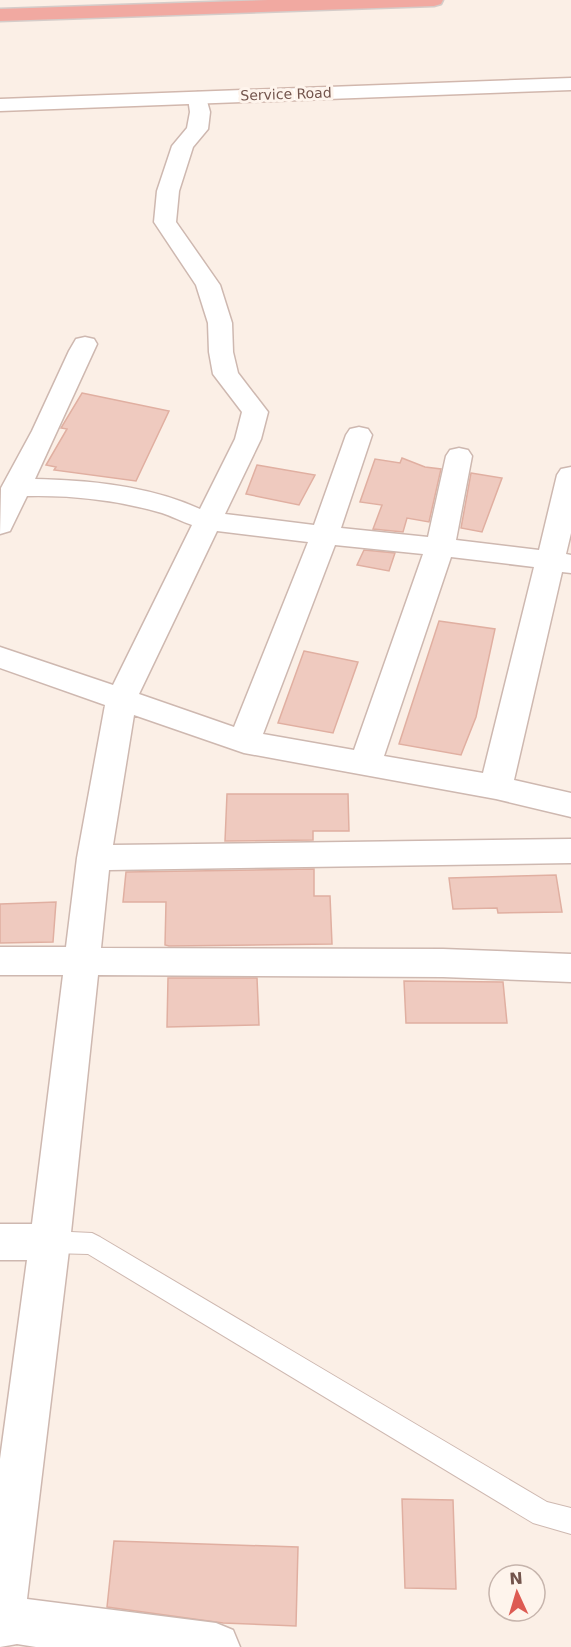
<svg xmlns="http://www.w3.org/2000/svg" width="571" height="1647" font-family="'DejaVu Sans',sans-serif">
	<rect width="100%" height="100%" fill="#fbefe6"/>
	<path fill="#efcabf" stroke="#e0afa1" stroke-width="1.5" d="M82 393 169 411 136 481 54 470 56 467 46 465 67 429 61 428Z
		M402 458 425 467 441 469 429 522 407 518 403 532 373 529 382 505 360 502 375 459 400 463Z
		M257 465 315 475 299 505 246 494Z
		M471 473 502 478 482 532 461 528Z
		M364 550 395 553 389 571 357 565Z
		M439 621 495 629 476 717 461 755 399 744Z
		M304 651 358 662 333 733 278 723Z
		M227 794H348L349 831H313V840L225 841Z
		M314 869V896H330L332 944 169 946 165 945 166 902H123L126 872Z
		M556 875 562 912 498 913 497 908 453 909 449 878Z
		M56 902 53 942 0 943V904Z
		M168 978H257L259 1025 167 1027Z
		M404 981 503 982 507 1023H406Z
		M402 1499 453 1500 456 1589 405 1588Z
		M114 1541 298 1547 296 1626 223 1623 107 1607Z"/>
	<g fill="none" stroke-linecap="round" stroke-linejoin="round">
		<g stroke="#ceb8b0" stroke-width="2">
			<path id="service" d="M50 1231 92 1233 100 1237 547 1502 571 1508V1534L533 1523 88 1254 50 1253 42 1249 38 1242 42 1235Z"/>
		</g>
		<g stroke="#ceb8b0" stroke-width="3">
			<path id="minor" d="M198 92 205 94 210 112 208 129 193 147 179 191 176 222 220 285 232 323 233 352 238 373 268 412 261 439 225 514 314 525 346 435 350 429 359 427 368 429 372 435 341 528 428 537 446 456 450 450 459 448 468 450 472 456 456 540 539 550 557 475 561 469 571 467V533L566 554 571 555V573L562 572 514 780 571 793V817L496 799 244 753 134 715 113 845 571 839V863L109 870 101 948 443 949 571 954V982L443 977 98 975 70 1242 27 1599 216 1623 233 1630 240 1647H36L17 1644 0 1647V1459L27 1260H0V1224H32L63 975H0V947H66L77 858 105 705 0 668V647L113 685 192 525C182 522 172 516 162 513 118 500 72 495 27 496L10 531 0 534 1 488 32 431 69 351 76 339 85 337 94 339 97 344 35 479C89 480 150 486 200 509L235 439 242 412 213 374 209 352 208 323 196 285 154 222 157 191 172 146 187 128 190 112 188 98 191 94ZM217 531 308 542 234 727 139 694ZM335 545 423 554 354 750 263 734ZM451 557 534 567 483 773 384 756Z"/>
		</g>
		<g stroke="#d1b7ad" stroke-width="3">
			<path id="secondary" d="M571 78V90L0 111V99Z"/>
		</g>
		<g stroke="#d5ccc9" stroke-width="3">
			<path id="motorway" d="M268 0H443L441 4 434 6 0 21V9Z"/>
		</g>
		<use href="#service" fill="#fff" fill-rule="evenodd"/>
		<use href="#minor" fill="#fff" fill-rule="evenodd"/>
		<use href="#secondary" fill="#fff" fill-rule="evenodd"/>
		<use href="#motorway" fill="#f1a9a1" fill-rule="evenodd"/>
	</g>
	<g text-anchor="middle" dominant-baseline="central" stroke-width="6" stroke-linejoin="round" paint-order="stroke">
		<g font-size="14" fill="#73544c" stroke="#fef4ec">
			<text transform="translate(286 94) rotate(-2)">Service Road</text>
		</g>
	</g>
	<g transform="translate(517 1593) rotate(356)"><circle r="28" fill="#fef4ec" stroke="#c6b4ac" stroke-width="1.5"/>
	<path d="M0-4.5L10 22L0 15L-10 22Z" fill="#dd5b53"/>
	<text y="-9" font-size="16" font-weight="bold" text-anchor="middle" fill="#73544c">N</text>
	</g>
</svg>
